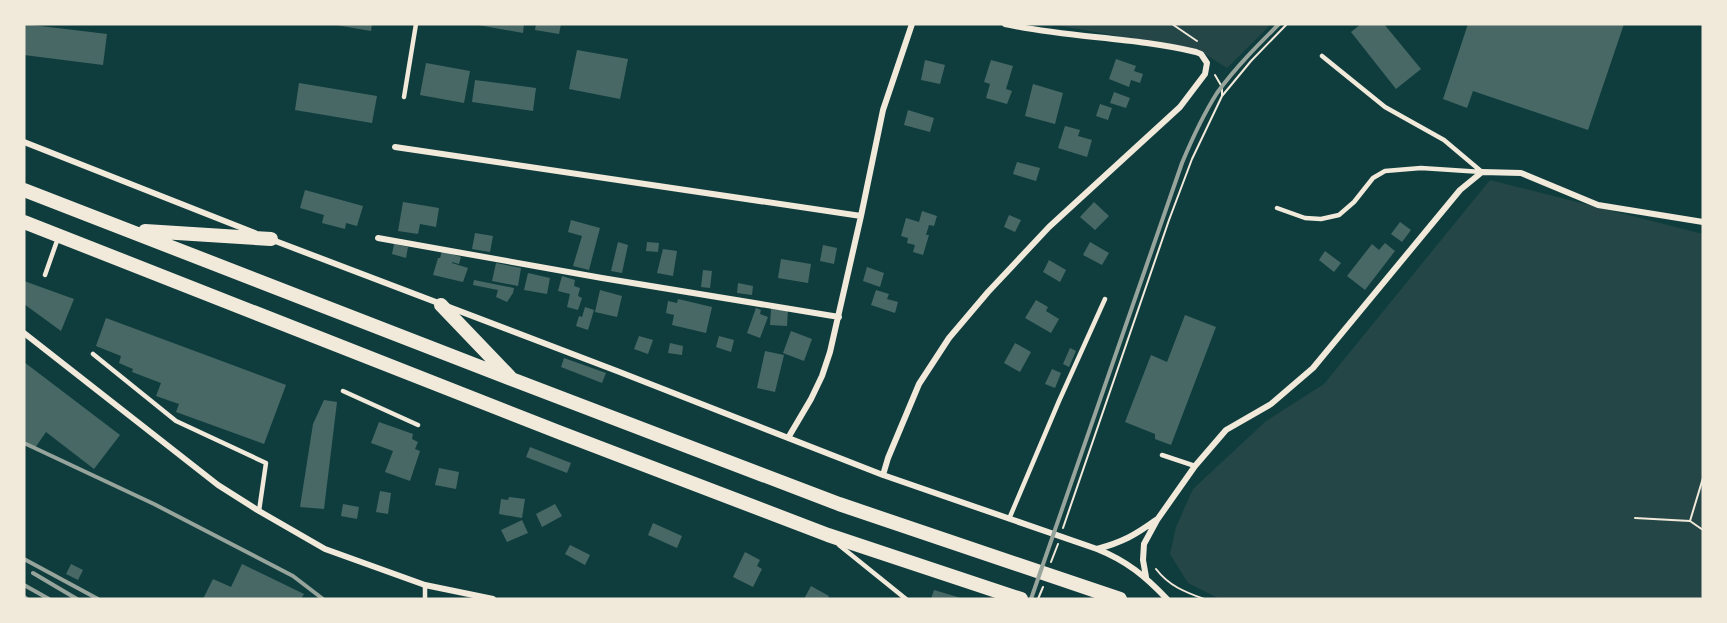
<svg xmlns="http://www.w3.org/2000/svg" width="1727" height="623" font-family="'Work Sans',sans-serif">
	<rect width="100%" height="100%" fill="#0f3d3e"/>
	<path fill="#244646" d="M1051 24H1271L1227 68 1200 51Z
		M1490 180 1703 234V599H1220L1188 583 1170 554 1176 527 1193 489 1266 421 1324 384Z"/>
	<path fill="#486865" d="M24 24 107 34 103 65 24 55Z
		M336 24H372L371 31 336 25Z
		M478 24H524L523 33 478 25Z
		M536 24H561L559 34 535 30Z
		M1361 24H1384L1421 69 1396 89 1351 32Z
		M1468 24H1624L1588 130 1473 91 1467 108 1443 99Z
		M577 50 628 59 620 99 569 89Z
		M1116 59 1136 66 1134 71 1143 74 1140 83 1131 80 1129 87 1109 79Z
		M925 60 945 65 940 84 921 80Z
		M991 60 1013 66 1006 89 1012 91 1007 104 986 98 990 84 984 82Z
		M426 63 470 71 464 103 420 95Z
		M475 80 536 88 533 111 472 102Z
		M299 83 377 96 372 123 295 110Z
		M1033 84 1063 93 1055 124 1025 116Z
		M1114 92 1130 98 1126 108 1110 103Z
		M1100 104 1112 108 1108 120 1096 116Z
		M908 110 934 118 930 132 904 125Z
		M1065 126 1080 130 1078 136 1092 140 1087 157 1058 148Z
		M1017 162 1040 168 1036 181 1013 174Z
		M305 190 363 206 357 226 346 223 345 229 322 223 324 215 300 208Z
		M403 202 439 208 436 227 420 224 418 234 398 231Z
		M1094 202 1109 216 1095 230 1080 217Z
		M922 211 937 216 934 226 929 225 926 235H929L923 255 913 252 915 245 907 243 908 238 901 236 906 218 919 222Z
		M1009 215 1021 220 1015 232 1004 227Z
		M571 220 600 228 589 270 573 266 582 236 568 232Z
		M1400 222 1411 230 1402 242 1391 234Z
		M475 233 493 236 490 252 472 249Z
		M618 242 628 245 622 273 611 271Z
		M647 242 659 243 658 252 646 251Z
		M1090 242 1109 253 1102 265 1083 255Z
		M1385 243 1395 251 1365 290 1347 276 1372 244 1379 250Z
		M394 244 408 247 406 258 392 254Z
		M823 245 837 248 834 264 820 261Z
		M663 249 677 251 673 276 657 273Z
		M442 251 461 257 459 264 452 262V263L468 268 463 282 433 275 438 258H440Z
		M1325 251 1341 263 1334 272 1319 260Z
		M781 259 811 264 808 283 778 278Z
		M1049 260 1066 270 1060 282 1043 272Z
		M496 263 521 268 518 286 492 281Z
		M867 267 884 273 880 287 863 281Z
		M703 270 712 271 710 288 701 287Z
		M528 273 550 278 547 294 524 290Z
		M562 276 575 280 574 286 580 288 578 296 582 298 578 310 567 307 570 294 558 291Z
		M474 280 514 288 513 293 507 302 496 297 498 290 473 285Z
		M24 281 74 299 61 331 24 304Z
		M738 283 753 286 752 295 737 293Z
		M600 290 622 296 617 317 595 312Z
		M876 290 889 294 887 299 898 302 895 313 871 305Z
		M678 299 712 307 706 333 672 325 674 315 666 313 668 301 677 303Z
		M1036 300 1048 307 1046 311 1059 319 1051 333 1025 318Z
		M585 307 594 310 588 330 576 326 579 316 582 317Z
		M756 308 761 310 760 314 768 317 760 338 747 333Z
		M771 309 788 310 787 326 770 325Z
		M1185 315 1216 327 1171 445 1155 439V434L1125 422 1151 355 1167 362Z
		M106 318 286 385 264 444 176 412 179 404 156 396 161 383 132 372 133 369 119 363 121 356 96 346Z
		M791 331 812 339 804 361 783 353Z
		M639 336 653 340 648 354 634 349Z
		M719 336 734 340 731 352 716 347Z
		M670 343 683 346 682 355 668 353Z
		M1015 343 1031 352 1020 372 1004 363Z
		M1070 348 1076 351 1069 367 1063 364Z
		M765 351 784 355 775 392 757 388Z
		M564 358 606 373 602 383 561 367Z
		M24 362 120 435 94 469 46 432 35 448 24 440Z
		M1052 369 1061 373 1055 388 1045 384Z
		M324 400 337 402 324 509 300 507 313 424Z
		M379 422 413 434 412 439 418 442 415 449 420 451 410 481 385 472 393 451 371 443Z
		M530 447 571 463 567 473 526 457Z
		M439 468 459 472 456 489 435 485Z
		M380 491 391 493 388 514 376 512Z
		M509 497 525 499 522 518 499 514 501 499 508 500Z
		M343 504 359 507 357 519 341 516Z
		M555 504 562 516 542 527 536 514Z
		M522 520 528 533 507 542 501 530Z
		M653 523 682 536 677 548 648 535Z
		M570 545 590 555 585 565 565 554Z
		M745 552 760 560 757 566 762 569 753 587 733 577Z
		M71 564 83 570 78 580 66 574Z
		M242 564 304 594 301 599H203L213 579 231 587Z
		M811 586 829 596 828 599H804Z
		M934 590 961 598V599H931Z"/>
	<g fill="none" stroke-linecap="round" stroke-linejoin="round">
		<path stroke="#f1e9da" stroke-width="2" d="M1172 24 1197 41
			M1222 96 1251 61 1287 24
			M1635 518 1690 521 1703 530
			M1690 521 1703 478
			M1063 528 1169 220 1192 159 1222 96V87L1215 75
			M1051 562 1058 544
			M1156 569C1169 586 1185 592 1204 599
			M1038 599 1043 587"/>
		<path stroke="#f1e9da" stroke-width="4.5" d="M1322 56 1385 107 1444 140 1482 172
			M404 97 416 24
			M1277 208 1305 218 1321 219 1339 215 1354 202 1373 178 1385 171 1421 168 1482 172
			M45 275 58 238
			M93 354 176 421 266 463 259 511
			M343 391 418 425
			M1162 455 1195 466
			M1009 519 1059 401 1105 299
			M839 545 906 599
			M425 599V585"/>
		<path stroke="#f1e9da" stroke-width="6" d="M24 142 255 233
			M395 147 861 216
			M378 238 602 278 839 317
			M270 239 617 371 883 475 1097 549C1127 561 1145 576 1167 599
			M24 333 218 485 259 511 325 549 425 585 493 599
			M788 438 811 399 822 376 830 352 861 216 883 110 912 24
			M883 475 888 458 919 384 949 338 988 292 1049 227 1180 107 1205 74 1207 63 1201 54 1196 52C1133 37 1068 38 1005 24
			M1097 549C1123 542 1135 535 1156 520
			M1146 577 1143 560 1144 544 1157 520 1195 466 1226 430 1271 404 1313 368 1460 190 1482 172 1521 173 1598 205 1703 222"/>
		<path stroke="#f1e9da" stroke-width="14" d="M24 190 514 380 839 504 1120 599
			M24 222 561 433 828 535 1021 599
			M145 231 271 239
			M441 305 510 377"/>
		<path stroke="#97a49c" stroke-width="4" d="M24 443 154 504 293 576 323 599
			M24 559 98 599
			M33 573 77 599
			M24 585 49 599
			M24 597 27 599
			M1031 599 1182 163C1192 139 1203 115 1217 93 1235 68 1257 46 1279 24"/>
	</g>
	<rect width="1727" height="623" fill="none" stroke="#f1e9da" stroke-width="51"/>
</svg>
